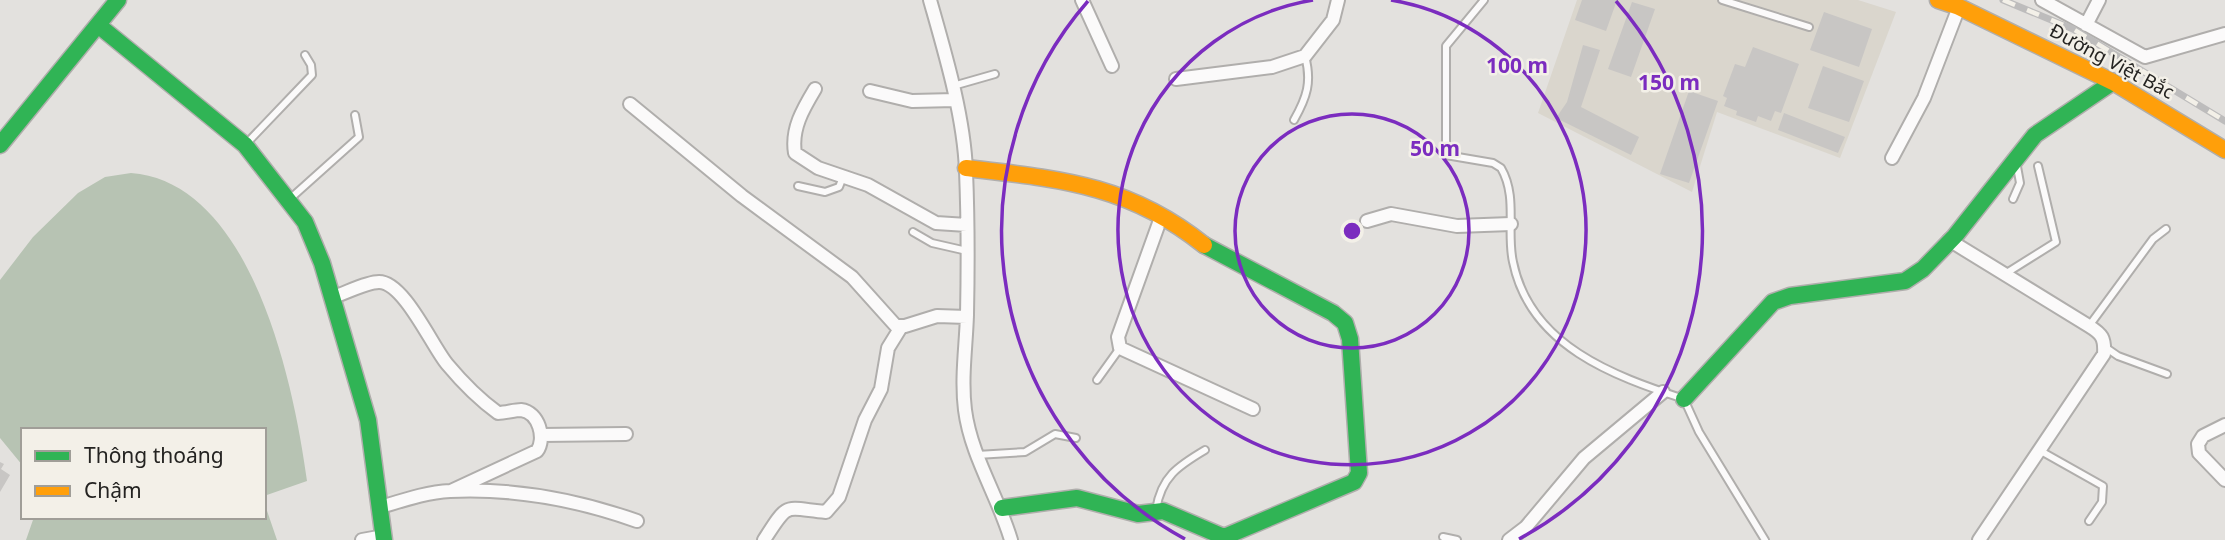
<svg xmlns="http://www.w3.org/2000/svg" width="2225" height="540" font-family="'Noto Sans',sans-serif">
	<rect width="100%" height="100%" fill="#e3e1de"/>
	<path fill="#dad6cd" d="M1577 0H1858L1896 12 1840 158 1717 112 1692 192 1538 113Z"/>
	<path fill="#b7c3b3" d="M131 173C252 182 294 384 307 481L264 496V430H23V466L0 438V280L33 237 78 193 105 177Z
		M264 502 277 540H26L34 517H264Z"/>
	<path fill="#c8c6c4" d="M1582 0H1617L1606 31 1575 20Z
		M1632 2 1655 9 1631 77 1608 69Z
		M1824 12 1872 29 1859 67 1810 50Z
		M1583 45 1600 50 1581 107 1639 137 1631 155 1556 118 1567 102Z
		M1753 47 1799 64 1781 113 1775 111 1771 121 1758 116 1756 122 1736 115 1737 111 1724 106 1727 98 1723 96 1735 64 1745 67Z
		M1823 66 1864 81 1849 122 1808 108Z
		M1689 91 1718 101 1689 183 1660 174Z
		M1784 113 1845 137 1838 153 1778 130Z
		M0 462 4 464 1 469 10 475 0 492Z"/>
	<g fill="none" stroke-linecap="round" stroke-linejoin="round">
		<g stroke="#b0aeac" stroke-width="10">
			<path id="lane" d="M1484 0 1446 46V155L1493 163 1501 168C1518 197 1506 231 1513 262 1530 346 1614 376 1684 399L1699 432 1765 540
				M1722 0 1809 27
				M953 86 995 74
				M1294 120C1307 97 1312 82 1305 56
				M246 144 312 75 311 65 305 55
				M798 186 825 192 839 187 843 177
				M292 197 359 137 355 115
				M2013 199 2020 183 2016 161
				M913 232 932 243 967 251
				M2005 274 2056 242 2038 166
				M2089 326 2153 239 2166 229
				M2105 347 2118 356 2167 374
				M1097 380 1120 348
				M2039 450 2103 486 2102 502 2089 521
				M977 455 1025 452 1055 434 1076 438
				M1156 510C1161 477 1178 466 1205 450
				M1443 537 1457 540"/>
		</g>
		<g stroke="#b0aeac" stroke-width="16">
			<path id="street" d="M930 0C945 53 964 116 966 171 968 219 968 267 967 315 966 347 961 378 965 410 971 456 998 496 1011 540
				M1082 0 1112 66
				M2042 0 2145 57 2225 34
				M2086 25 2099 0
				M1176 79 1272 67 1305 56 1333 20 1338 0
				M815 89C803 109 791 129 795 153L818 168 868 185 936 223 967 225
				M870 91 912 101 955 100
				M630 104 742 196 852 277 896 326H905L937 316 967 317
				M1892 158 1924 98 1959 7
				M1166 219 1159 223 1118 337 1120 348 1253 409
				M1367 221 1391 214 1457 226 1511 224
				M1949 240 2089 326C2102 334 2105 338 2104 354L1979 540
				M333 297C346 293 366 282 379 282 404 282 432 346 447 364 462 382 480 400 498 413 506 413 514 410 521 410 539 412 546 439 537 451L451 491
				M2225 425 2203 436 2198 444 2199 453 2225 480
				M542 435 626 434
				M381 507C404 500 427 492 450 491 514 488 578 500 637 521
				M362 540 384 536
				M764 540C789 501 783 508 826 512L839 497 865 420 881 389 888 348 901 327
				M1509 540 1526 527 1584 458 1663 392"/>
		</g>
		<g stroke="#b0aeac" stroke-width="19">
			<path id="fast" d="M98 25 245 145 305 222 322 263 368 420 384 540
				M0 145 118 0
				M1684 399 1773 302 1790 296 1905 281 1923 269 1955 236 2035 135 2113 82
				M1002 508 1077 498 1138 514 1163 511 1224 537 1354 482 1359 473 1350 339 1345 323 1333 313 1204 245"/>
		</g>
		<g stroke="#b0aeac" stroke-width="19">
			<path id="slow" d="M1938 0 1959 7 2113 82 2225 150
				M966 168C1059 179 1128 184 1204 245"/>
		</g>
		<use href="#lane" stroke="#fbfafa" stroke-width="6"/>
		<use href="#street" stroke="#fbfafa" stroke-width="12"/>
		<use href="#fast" stroke="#30b455" stroke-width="16"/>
		<use href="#slow" stroke="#ff9f0a" stroke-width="16"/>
		<g stroke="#bdbcbc" stroke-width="7">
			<path id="rail" d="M2003 0 2073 29 2225 121"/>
		</g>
		<use href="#rail" stroke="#f3f0e8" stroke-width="4.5" stroke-dasharray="13" stroke-linecap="butt"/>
	</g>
	<g fill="none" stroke="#7b2cbf" stroke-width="3.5">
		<circle cx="1352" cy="231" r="117"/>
		<path d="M1391 0A234 234 0 1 1 1313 0"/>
		<path d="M1185 539A350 350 0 0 1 1088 1M1616 1A350 350 0 0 1 1519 539"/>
	</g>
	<g text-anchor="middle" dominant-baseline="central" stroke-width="5" stroke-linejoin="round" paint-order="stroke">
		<g font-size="19" fill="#242321" stroke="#f3f0e8">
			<text transform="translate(2112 61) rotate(28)">Đường Việt Bắc</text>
		</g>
	</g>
	<circle cx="1352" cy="231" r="10" fill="#7b2cbf" stroke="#f3f0e8" stroke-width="3.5"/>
	<g font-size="21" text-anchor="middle" font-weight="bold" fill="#7b2cbf" stroke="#f3f0e8" stroke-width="5" stroke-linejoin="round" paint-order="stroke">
		<text x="1517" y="73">100 m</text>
		<text x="1669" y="90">150 m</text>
		<text x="1435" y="156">50 m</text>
	</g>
	<rect x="21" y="428" width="245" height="91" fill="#f3f0e8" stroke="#a09e98" stroke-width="2"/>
	<rect x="35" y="451" width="35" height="10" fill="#30b455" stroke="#a09e98" stroke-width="2"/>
	<text x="84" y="463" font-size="21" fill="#242321">Thông thoáng</text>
	<rect x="35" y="486" width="35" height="10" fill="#ff9f0a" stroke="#a09e98" stroke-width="2"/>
	<text x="84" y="498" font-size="21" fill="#242321">Chậm</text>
</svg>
